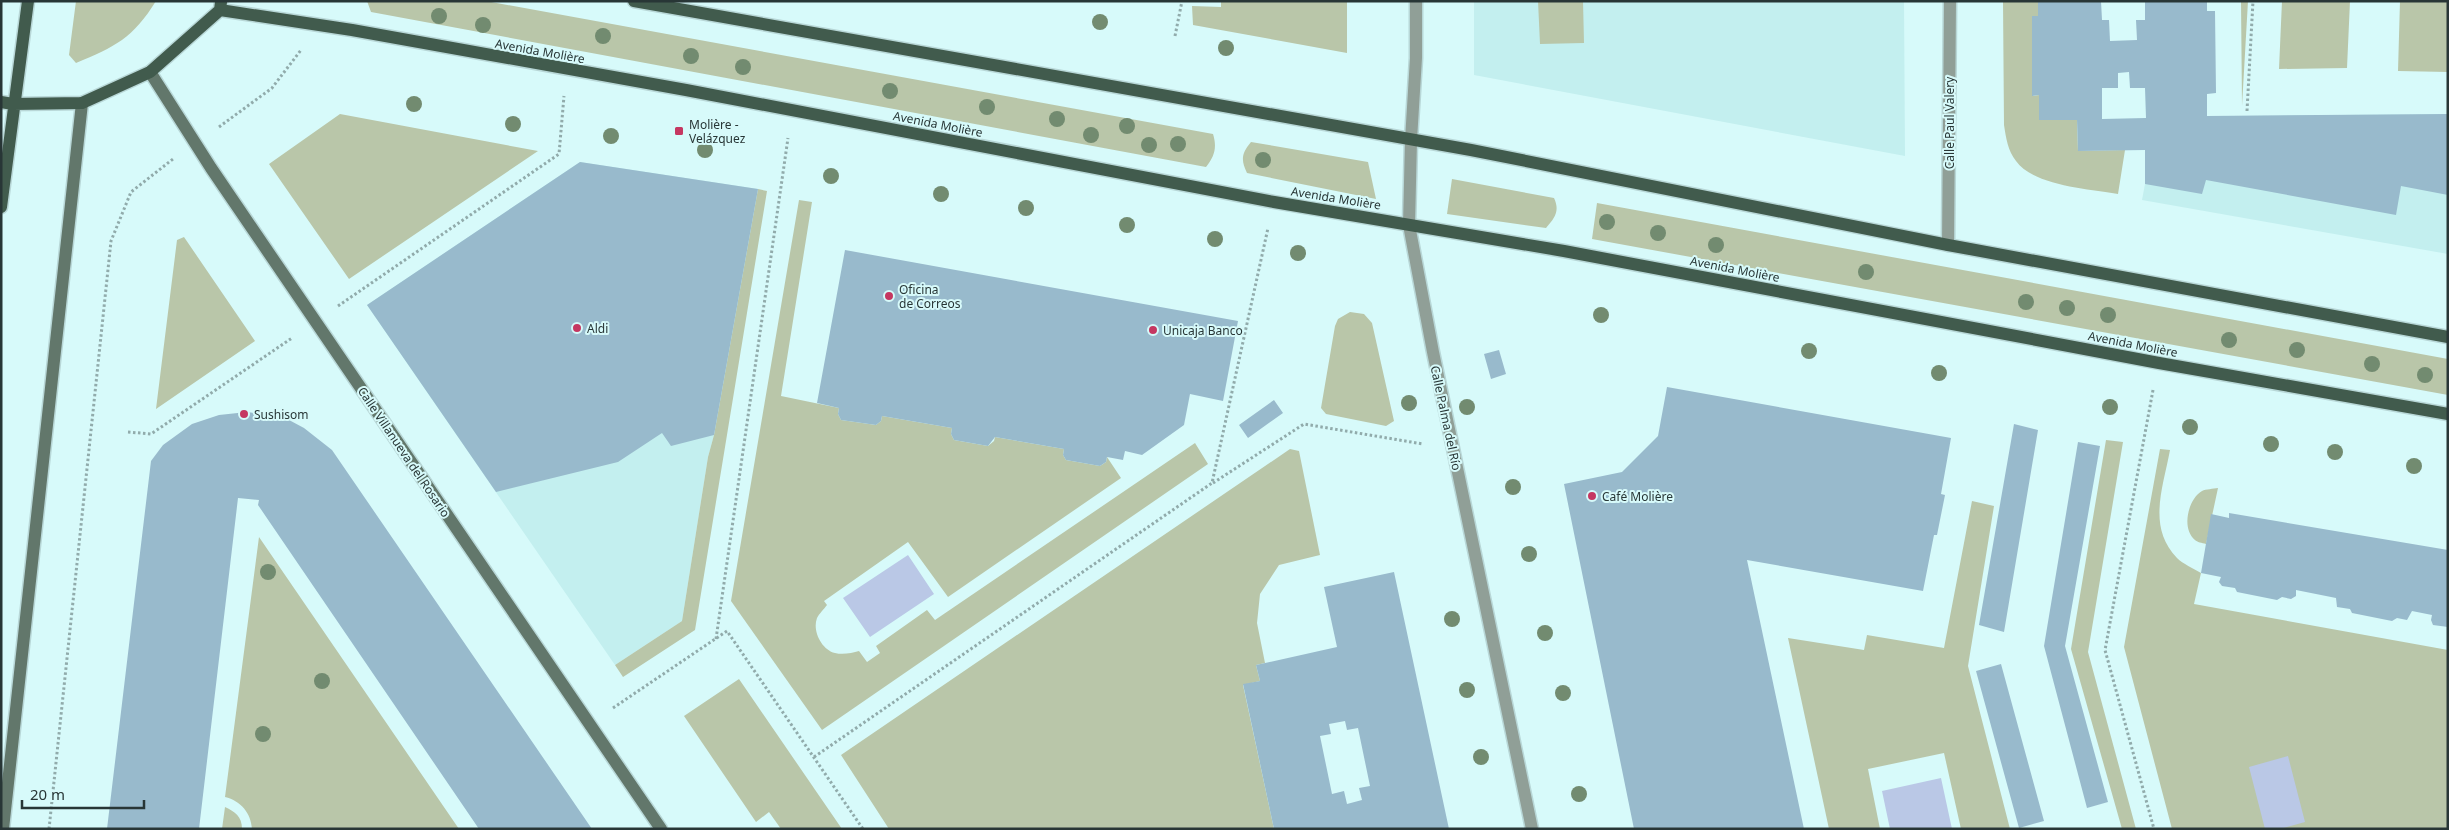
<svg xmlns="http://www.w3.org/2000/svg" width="2449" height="830" font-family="'Noto Sans',sans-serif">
	<rect width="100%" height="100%" fill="#d7fafa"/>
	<path fill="#c3efef" d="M1474 1H1904L1905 156 1474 75Z
		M2448 114V254L2142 200 2145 184V150L2242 147V116Z
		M580 162 758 189 714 435 708 457 682 621 615 665 367 305Z"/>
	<path fill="#b9c6a9" d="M76 1H156C133 38 115 47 76 63L69 55Z
		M367 1H486L1213 134C1217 147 1215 156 1206 167L371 12Z
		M1221 1H1347V53L1193 25 1192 6 1221 7Z
		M1538 1H1583L1584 43 1540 44Z
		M2003 1H2038V16H2033V96L2039 95V120H2077L2078 151 2125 150 2118 194C2089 189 2034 186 2016 161 2008 151 2006 138 2004 125Z
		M2241 1H2248L2242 106Z
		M2282 1H2350L2347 68 2279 69Z
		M2400 1H2448V72L2398 71Z
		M340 114 538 151 349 279 269 164Z
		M1251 142 1368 162 1376 199 1247 173C1241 160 1241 154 1251 142Z
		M1452 179 1554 198C1560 211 1555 218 1546 228L1447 214Z
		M758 189 767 191 695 630 623 677 615 665 682 621 708 457 714 435Z
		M799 200 812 202 781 396 839 408 838 414 841 420 876 425 881 421 882 416 952 428 951 434 954 440 988 446 994 441 995 437 1064 449 1063 455 1066 460 1100 466 1106 462 1107 457 1121 478 948 597 908 542 824 601 827 605C824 609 819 614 817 618 812 631 822 650 835 653 843 655 852 653 859 651L867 662 880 653 876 646 927 610 935 620 1195 443 1208 464 822 730 731 601Z
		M1597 203 2448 359V395L1592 239Z
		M184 237 255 341 156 409 177 240Z
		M1350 312 1364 314 1372 323 1394 421 1386 426 1326 414 1321 408 1335 326 1338 319Z
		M2106 440 2123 442 2088 652 2136 829H2122L2071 649Z
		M1290 449 1299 451 1320 555 1279 565 1260 594 1257 623 1265 663 1256 665 1260 681 1243 685 1274 829H889L841 755Z
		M2160 449 2170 450C2163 488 2147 527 2177 558 2183 564 2193 568 2201 573L2194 604 2448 650V829H2172L2124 647Z
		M2218 488 2206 544C2202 543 2197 542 2195 540 2181 529 2188 499 2202 491 2206 489 2213 489 2218 488Z
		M1972 501 1994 506 1968 666 2010 829H1961L1944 753 1868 769 1880 829H1829L1788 638 1864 650 1867 635 1944 648Z
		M259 537 459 829H252C251 813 241 801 225 797Z
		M739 679 842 829H781L769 812 756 822 684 716Z
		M225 807C235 812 242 816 242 829H222Z"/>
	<path fill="#bac8e6" d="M908 555 934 594 870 637 843 598Z
		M2288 756 2305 822 2280 829H2265L2249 767Z
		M1941 778 1952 829H1890L1882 791Z"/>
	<path fill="#98bacc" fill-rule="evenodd" d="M2038 1H2101L2102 20H2109L2110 41 2137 40 2136 20H2145V1H2207V11H2215L2216 93 2207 94V116L2448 114V195L2401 186 2396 215 2206 180 2202 194 2145 184V150L2078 151 2077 120H2039V95L2032 96V16H2038ZM2129 72 2130 88H2145L2146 118 2102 119V88H2118V73Z
		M580 162 758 189 714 435 671 446 662 433 618 462 496 492 367 305Z
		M845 250 1238 321 1223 401 1190 394 1184 425 1142 455 1125 451 1123 460 1107 457 1106 462 1100 466 1066 460 1063 455 1064 449 995 437 988 446 954 440 951 434 952 428 882 416 881 421 876 425 841 420 838 414 839 408 817 403Z
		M1499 350 1506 374 1491 379 1484 354Z
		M1667 387 1951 438 1941 494 1945 495 1937 535H1934L1923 591 1747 560 1804 829H1634L1564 484 1622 472 1658 436Z
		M1274 400 1283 413 1248 438 1239 425Z
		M247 412 275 416 289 420 304 428 332 450 592 829H479L258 505 259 500 238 498 199 829H107L151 461 163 445 192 424 219 415Z
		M2014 424 2038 430 2004 632 1979 625Z
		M2078 442 2100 446 2065 646 2108 802 2087 808 2044 646Z
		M2229 513 2448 550V627L2433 625 2431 620 2432 615 2412 611 2407 620 2397 618 2392 621 2352 613 2350 609 2337 607 2336 598 2296 590V596L2291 599 2282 597 2277 600 2237 592 2235 588 2222 586 2219 582 2221 577 2201 573 2211 514 2229 518Z
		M1394 572 1449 829H1274L1243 684 1260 681 1256 665 1337 647 1324 587ZM1345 721 1347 730 1358 728 1370 786 1359 788 1362 800 1347 804 1344 791 1332 794 1320 736 1331 734 1329 724Z
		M2001 664 2044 821 2019 828 1976 671Z"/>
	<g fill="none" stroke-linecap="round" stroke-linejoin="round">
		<g stroke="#b8d7d7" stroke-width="15">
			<path id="street" d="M1416 1V58L1411 140 1409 225 1433 352 1532 829
				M1948 245 1950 1"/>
		</g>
		<g stroke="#b8d7d7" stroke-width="15">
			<path id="secondary" d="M150 72 211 168 661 829
				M3 829 82 103"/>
		</g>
		<g stroke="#b8d7d7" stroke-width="15">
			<path id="primary" d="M634 1 1471 150 1948 245 2448 337
				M220 10 352 30 686 90 1274 202 1564 251 2159 363 2448 414
				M1 102 13 104 82 103 150 72 220 10 221 2
				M1 207 28 1"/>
		</g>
		<path stroke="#91abab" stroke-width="3" stroke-dasharray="2.5 2.5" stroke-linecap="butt" d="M1175 36 1182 1
			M2247 111 2253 1
			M219 127 272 88 301 50
			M338 306 559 154 564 96
			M2153 390 2105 650 2154 829
			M128 432 151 434 292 338
			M1213 483 1304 424 1423 444
			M716 639 788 138
			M613 708 727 631 863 829
			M814 757 1212 483 1268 228
			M49 829 111 241 131 192 173 159"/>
		<use href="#street" stroke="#909f97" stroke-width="12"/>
		<use href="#secondary" stroke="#62776b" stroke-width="12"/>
		<use href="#primary" stroke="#415b4d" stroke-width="12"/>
	</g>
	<g fill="#728b70">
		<circle cx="439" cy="16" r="8"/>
		<circle cx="1100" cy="22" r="8"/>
		<circle cx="483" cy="25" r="8"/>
		<circle cx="603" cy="36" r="8"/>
		<circle cx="1226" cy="48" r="8"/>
		<circle cx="691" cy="56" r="8"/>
		<circle cx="743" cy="67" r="8"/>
		<circle cx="890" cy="91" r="8"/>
		<circle cx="414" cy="104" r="8"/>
		<circle cx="987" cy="107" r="8"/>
		<circle cx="1057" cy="119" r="8"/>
		<circle cx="513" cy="124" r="8"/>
		<circle cx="1127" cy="126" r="8"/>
		<circle cx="1091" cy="135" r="8"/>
		<circle cx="611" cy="136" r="8"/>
		<circle cx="1178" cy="144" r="8"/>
		<circle cx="1149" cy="145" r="8"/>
		<circle cx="705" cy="150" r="8"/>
		<circle cx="1263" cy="160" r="8"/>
		<circle cx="831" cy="176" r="8"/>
		<circle cx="941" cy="194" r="8"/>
		<circle cx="1026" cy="208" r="8"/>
		<circle cx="1607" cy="222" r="8"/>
		<circle cx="1127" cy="225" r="8"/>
		<circle cx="1658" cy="233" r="8"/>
		<circle cx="1215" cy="239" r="8"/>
		<circle cx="1716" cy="245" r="8"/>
		<circle cx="1298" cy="253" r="8"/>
		<circle cx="1866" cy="272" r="8"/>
		<circle cx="2026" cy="302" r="8"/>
		<circle cx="2067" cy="308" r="8"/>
		<circle cx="1601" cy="315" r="8"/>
		<circle cx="2108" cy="315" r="8"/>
		<circle cx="2229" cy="340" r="8"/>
		<circle cx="2297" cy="350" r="8"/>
		<circle cx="1809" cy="351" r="8"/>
		<circle cx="2372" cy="364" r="8"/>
		<circle cx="1939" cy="373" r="8"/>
		<circle cx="2425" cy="375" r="8"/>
		<circle cx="1409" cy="403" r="8"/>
		<circle cx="1467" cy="407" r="8"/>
		<circle cx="2110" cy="407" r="8"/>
		<circle cx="2190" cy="427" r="8"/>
		<circle cx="2271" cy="444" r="8"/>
		<circle cx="2335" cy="452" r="8"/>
		<circle cx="2414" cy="466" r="8"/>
		<circle cx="1513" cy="487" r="8"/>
		<circle cx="1529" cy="554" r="8"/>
		<circle cx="268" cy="572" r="8"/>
		<circle cx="1452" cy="619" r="8"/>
		<circle cx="1545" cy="633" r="8"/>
		<circle cx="322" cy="681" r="8"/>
		<circle cx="1467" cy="690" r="8"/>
		<circle cx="1563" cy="693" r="8"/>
		<circle cx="263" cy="734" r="8"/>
		<circle cx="1481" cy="757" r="8"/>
		<circle cx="1579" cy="794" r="8"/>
	</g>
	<g fill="#c53761" stroke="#d7fafa" stroke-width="2">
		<rect x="674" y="126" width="10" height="10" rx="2.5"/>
		<circle cx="889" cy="296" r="5"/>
		<circle cx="577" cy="328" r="5"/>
		<circle cx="1153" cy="330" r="5"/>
		<circle cx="244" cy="414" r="5"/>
		<circle cx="1592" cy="496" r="5"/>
	</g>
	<g text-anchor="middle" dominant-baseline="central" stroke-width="4" stroke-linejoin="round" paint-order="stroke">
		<g font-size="12" fill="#283636" stroke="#d7fafa">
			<text transform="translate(540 51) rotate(10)">Avenida Molière</text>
			<text transform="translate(1949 123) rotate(-90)">Calle Paul Valery</text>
			<text transform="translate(938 124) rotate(11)">Avenida Molière</text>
			<text transform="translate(1336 198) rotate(9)">Avenida Molière</text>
			<text transform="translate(1735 269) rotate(11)">Avenida Molière</text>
			<text transform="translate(2133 344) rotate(11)">Avenida Molière</text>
			<text transform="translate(1446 418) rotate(78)">Calle Palma del Río</text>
			<text transform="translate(404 452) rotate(56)">Calle Villanueva del Rosario</text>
		</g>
		<g font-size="12" fill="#283636" stroke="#d7fafa" text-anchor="start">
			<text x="689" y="124">Molière -<tspan x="689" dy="14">Velázquez</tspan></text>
			<text x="899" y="289">Oficina<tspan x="899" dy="14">de Correos</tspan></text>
			<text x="587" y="328">Aldi</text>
			<text x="1163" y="330">Unicaja Banco</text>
			<text x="254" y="414">Sushisom</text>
			<text x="1602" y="496">Café Molière</text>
		</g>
	</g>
	<rect width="2449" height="830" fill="none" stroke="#283636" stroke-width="5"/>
	<path d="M22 800v8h122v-8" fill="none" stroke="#283636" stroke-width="2.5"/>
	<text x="30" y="800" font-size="15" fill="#283636" stroke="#d7fafa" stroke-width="4" paint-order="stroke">20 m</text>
</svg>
